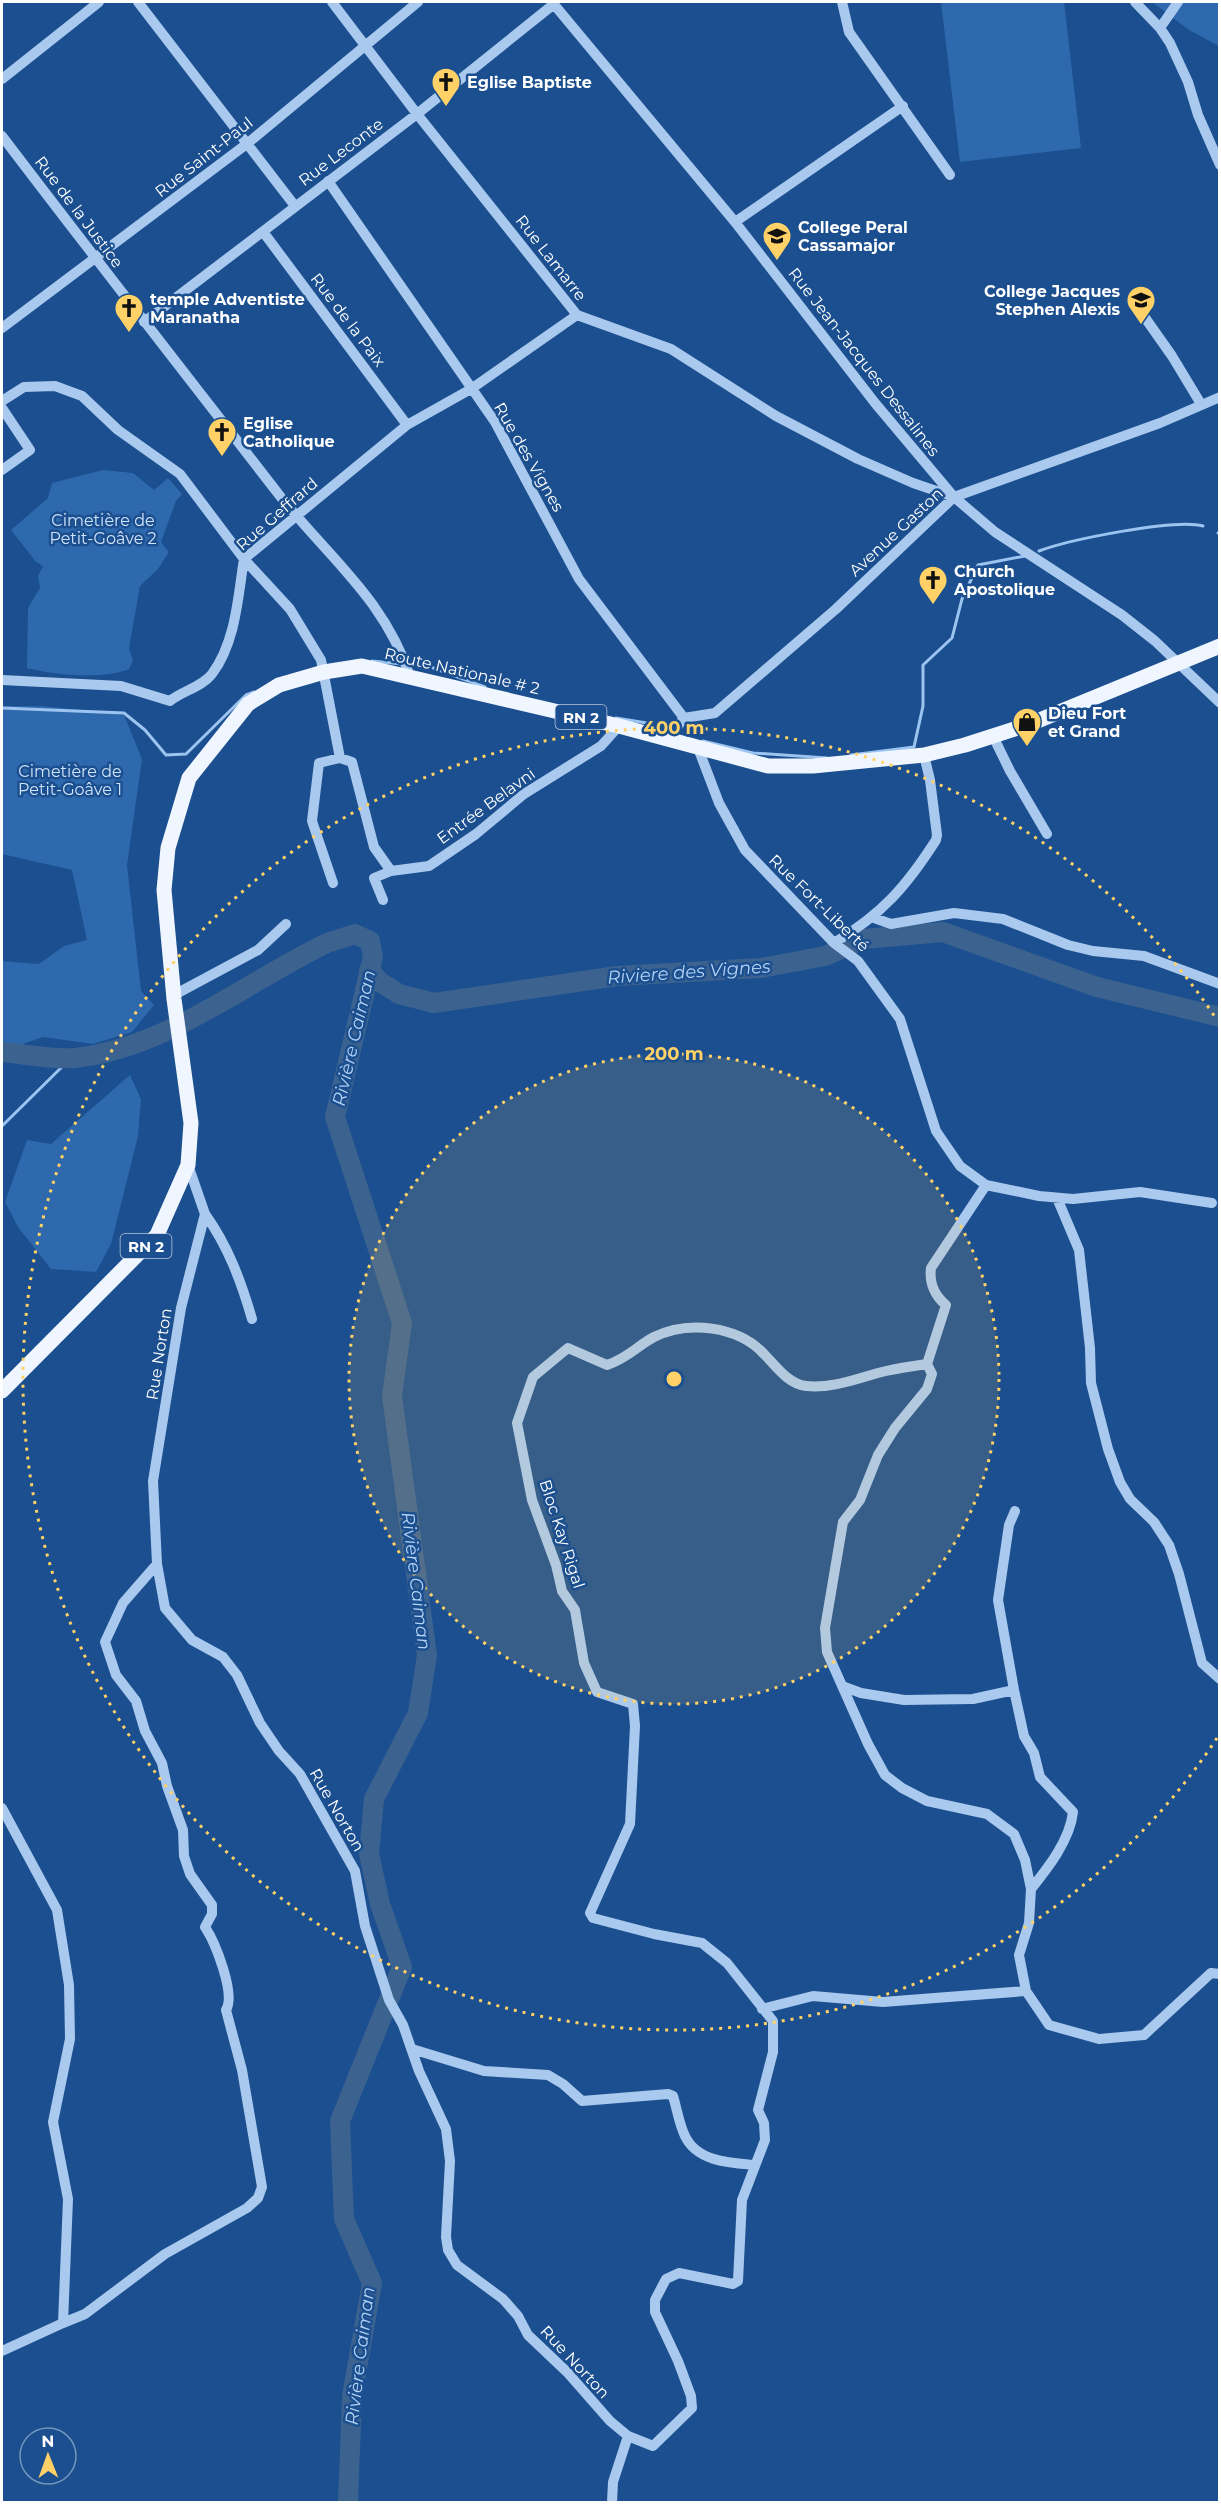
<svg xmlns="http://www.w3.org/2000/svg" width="1221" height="2504" font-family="Montserrat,sans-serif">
	<rect width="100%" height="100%" fill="#1b4f8f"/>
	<path fill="#2e69ad" d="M941 2H1064L1081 148 960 162Z
		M1152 2H1219V46L1189 30Z
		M103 470 133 473 154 490 168 478 182 494 176 501 161 542 169 552 158 569 140 586 129 648 133 661 129 669C104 680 54 675 27 668L28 608 40 588 38 576 43 566 36 562 11 530 48 498 52 483Z
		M2 706H43L124 715 142 759 127 865 141 991 154 1005 132 1032 93 1044 43 1037 2 1051V961L39 964 64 946 87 940 72 870 2 854Z
		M130 1075 141 1099 138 1136 111 1244 96 1272 51 1269 18 1227 5 1202 27 1140 51 1144Z"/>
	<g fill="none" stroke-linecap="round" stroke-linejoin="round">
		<path stroke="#9cc4f0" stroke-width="3" d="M1218 533 1220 534
			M1039 551C1068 540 1176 518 1203 526
			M372 661 402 664
			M408 664 428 666 485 687
			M2 708 124 713 145 730 166 755 186 754 246 695 254 692
			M616 718 647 723
			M703 741 753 753 827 758
			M851 755 914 747 923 706V665L952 638 962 599 978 565 1025 556
			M2 1126 71 1058"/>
		<path stroke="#3c6290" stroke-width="20" d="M369 970 380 982 399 994 434 1003 617 976 761 968 825 956 864 939 943 932 1097 987 1220 1017
			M2 1052C25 1054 51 1060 75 1058 167 1048 246 982 327 943L355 934 370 941 373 957 335 1117 402 1323 392 1396 427 1655 418 1713 374 1799 369 1854 380 1904 402 1967 340 2121 344 2219 372 2283 352 2396 348 2502"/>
		<path stroke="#a9c9ee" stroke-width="10" d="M138 2 295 206
			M332 2 417 114 577 315 671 349 776 416 858 459 913 483 954 497
			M552 2 735 222 875 403 954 497 995 532 1122 615 1155 641 1220 703
			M842 2 849 32 950 175
			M1135 2 1160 28 1170 43 1188 82 1198 115 1220 165
			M1160 28 1178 2
			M2 79 99 2
			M2 136C94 257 187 376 280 496 330 559 385 599 411 679
			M328 181 495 422 579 579 684 718
			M735 222 903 106
			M264 233 407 425
			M1141 312 1172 356 1201 404
			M144 322 417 114 554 4
			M2 328 248 143 418 2
			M2 401 24 387 55 386 82 396 118 430 180 474 244 559 290 609 321 660 340 758 352 762 374 847 391 871 374 878 383 900
			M2 408 30 450 2 470
			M2 680 121 686 170 701C182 691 202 687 212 674 236 642 238 596 244 559L407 425 471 389 577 315
			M993 736 1010 771 1047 834
			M667 739 684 718 715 713 836 609 954 497 1160 423 1220 397
			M698 748 719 803 745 850 834 943 858 961 900 1019 936 1131 960 1166 986 1185 1039 1196 1073 1199 1140 1192 1212 1203
			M391 871 429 866 476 834 524 794 601 746 619 726
			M333 883 312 821 319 763 340 758
			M874 918 891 924 954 913 1003 919 1068 945 1093 951 1144 956 1220 984
			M834 943C882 914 906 887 936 840L937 835 930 780 924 755
			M174 995 258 950 286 924
			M188 1165 205 1214 181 1308 153 1481 157 1564 165 1608 192 1640 223 1657 237 1675 260 1723 279 1751 300 1774 355 1871 365 1926 389 2000 403 2025 419 2071 446 2129 450 2161 446 2237 448 2250 457 2265 503 2299 518 2316 528 2335 567 2372 610 2421 628 2436 653 2446 692 2408 691 2396 678 2361 655 2312V2300L666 2279 679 2273 733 2284 738 2281 742 2200 765 2140 764 2123 758 2110 773 2052V2021L727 1963 702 1943 654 1934 593 1918 590 1913 630 1824 635 1726 633 1704 597 1692 584 1663 575 1610 562 1591 556 1565 532 1500 517 1423 533 1377 568 1348 607 1365C628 1358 637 1346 654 1337 688 1320 738 1326 764 1354 776 1366 788 1384 806 1386 834 1389 860 1377 886 1371 899 1368 913 1366 927 1364
			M986 1185 931 1268C929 1283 935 1296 946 1305L927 1364 932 1374 927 1389 895 1428 878 1455 860 1500 843 1522 825 1628 827 1652 868 1744 885 1775 902 1788 927 1801 987 1814 1014 1834 1025 1860 1031 1889 1029 1923 1019 1955 1026 1991 1049 2025 1099 2039 1144 2035 1211 1973 1220 1974
			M1057 1198 1079 1250 1090 1348 1091 1383 1108 1449 1120 1482 1130 1499 1154 1522 1169 1545 1179 1574 1202 1663 1220 1679
			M205 1214C228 1246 241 1281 252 1319
			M1015 1511 1009 1525 998 1600 1014 1690 1024 1736 1034 1753 1040 1777 1073 1812C1070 1840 1048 1868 1031 1889
			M842 1686 861 1693 904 1700 973 1699 1014 1690
			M2 1808 57 1910 69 1985 70 2039 53 2122 68 2199 63 2323 2 2351
			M762 2009 813 1996 883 2002 1026 1991
			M412 2049 484 2071 548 2075 563 2084 582 2101 668 2094 673 2096C677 2109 679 2124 685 2136 697 2162 731 2163 755 2165
			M63 2323 85 2314 165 2254 247 2208 258 2198 262 2187 242 2070 226 2010C236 1994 215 1942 205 1927L212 1914V1905L190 1874 184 1856 183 1830 167 1786 162 1763 145 1731 136 1701 116 1675 105 1642 123 1603 157 1564
			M612 2502 613 2482 628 2436"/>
		<path stroke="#f0f6ff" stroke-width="15" d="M2 1391 157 1235 188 1165 191 1123 174 999 164 890 168 848 189 778 248 704 279 685 324 672 362 666 619 726 768 766H813L924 755 965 745 1030 724 1220 646"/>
	</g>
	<circle cx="674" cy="1379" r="325" fill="#ffd166" fill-opacity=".12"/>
	<g fill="none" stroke="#ffd166" stroke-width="3" stroke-dasharray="3 6">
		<circle cx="674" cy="1379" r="325"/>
		<path d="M1217 1738A651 651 0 1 1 1217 1020"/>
	</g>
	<defs>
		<g id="church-pin" transform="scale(1.5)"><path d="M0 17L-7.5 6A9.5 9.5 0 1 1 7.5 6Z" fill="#ffd166" stroke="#1b4f8f"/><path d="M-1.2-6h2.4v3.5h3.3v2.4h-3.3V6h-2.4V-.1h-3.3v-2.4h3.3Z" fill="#111"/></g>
		<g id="school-pin" transform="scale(1.5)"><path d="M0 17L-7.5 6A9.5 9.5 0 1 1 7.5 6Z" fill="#ffd166" stroke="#1b4f8f"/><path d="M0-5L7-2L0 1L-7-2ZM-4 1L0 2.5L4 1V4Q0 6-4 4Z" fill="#111"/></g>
		<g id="shop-pin" transform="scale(1.5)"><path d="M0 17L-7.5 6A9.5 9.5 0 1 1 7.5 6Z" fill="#ffd166" stroke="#1b4f8f"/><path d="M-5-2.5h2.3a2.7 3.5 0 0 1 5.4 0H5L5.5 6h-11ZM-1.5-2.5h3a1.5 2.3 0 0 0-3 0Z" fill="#111"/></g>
	</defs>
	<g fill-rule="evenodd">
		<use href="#church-pin" x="446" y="82"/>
		<use href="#school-pin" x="777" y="236"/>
		<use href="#school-pin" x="1141" y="300"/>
		<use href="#church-pin" x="129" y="308"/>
		<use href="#church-pin" x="222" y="432"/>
		<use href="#church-pin" x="933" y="580"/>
		<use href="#shop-pin" x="1027" y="722"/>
	</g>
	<g text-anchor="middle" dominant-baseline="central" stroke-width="5" stroke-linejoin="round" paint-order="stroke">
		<g fill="#1b4f8f" stroke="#bbcadd" stroke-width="1.5">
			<rect x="555.5" y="705" width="51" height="24" rx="4.5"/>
			<rect x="120.5" y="1234" width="51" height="24" rx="4.5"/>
		</g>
		<g font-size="15" font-weight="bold" fill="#fff">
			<text x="581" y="717">RN 2</text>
			<text x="146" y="1246">RN 2</text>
		</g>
		<g font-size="16" font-weight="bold" fill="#fff" stroke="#1b4f8f" text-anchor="start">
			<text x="467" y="82">Eglise Baptiste</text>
			<text x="798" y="227">College Peral<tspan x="798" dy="18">Cassamajor</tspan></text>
			<text x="1120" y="291" text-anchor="end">College Jacques<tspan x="1120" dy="18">Stephen Alexis</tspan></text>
			<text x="150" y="299">temple Adventiste<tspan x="150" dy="18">Maranatha</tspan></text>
			<text x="243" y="423">Eglise<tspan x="243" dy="18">Catholique</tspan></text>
			<text x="954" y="571">Church<tspan x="954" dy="18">Apostolique</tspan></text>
			<text x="1048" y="713">Dieu Fort<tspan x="1048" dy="18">et Grand</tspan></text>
		</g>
		<g font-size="16" fill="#fff" stroke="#1b4f8f">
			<text transform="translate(341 152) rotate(-37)">Rue Leconte</text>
			<text transform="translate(204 157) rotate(-38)">Rue Saint-Paul</text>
			<text transform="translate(79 212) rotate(53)">Rue de la Justice</text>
			<text transform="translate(551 258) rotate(52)">Rue Lamarre</text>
			<text transform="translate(348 320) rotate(53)">Rue de la Paix</text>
			<text transform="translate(864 362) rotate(52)">Rue Jean-Jacques Dessalines</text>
			<text transform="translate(529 457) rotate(60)">Rue des Vignes</text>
			<text transform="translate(277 514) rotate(-41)">Rue Geffrard</text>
			<text transform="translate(896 532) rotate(-43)">Avenue Gaston</text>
			<text transform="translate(462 671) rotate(13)">Route Nationale # 2</text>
			<text transform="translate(486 806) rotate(-36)">Entrée Belavni</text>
			<text transform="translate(819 903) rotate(44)">Rue Fort-Liberté</text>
			<text transform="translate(159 1354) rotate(-81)">Rue Norton</text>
			<text transform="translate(562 1534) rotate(72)">Bloc Kay Rigal</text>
			<text transform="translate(337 1810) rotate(60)">Rue Norton</text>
			<text transform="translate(575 2362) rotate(47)">Rue Norton</text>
		</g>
		<g font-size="16" fill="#cfe3fa" stroke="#1b4f8f">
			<text x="103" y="520">Cimetière de<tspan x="103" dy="18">Petit-Goâve 2</tspan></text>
			<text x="70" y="771">Cimetière de<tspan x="70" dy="18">Petit-Goâve 1</tspan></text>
		</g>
		<g font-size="18" font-style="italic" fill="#b5d3f5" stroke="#1b4f8f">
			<text transform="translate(689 972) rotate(-4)">Riviere des Vignes</text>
			<text transform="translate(354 1038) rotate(-77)">Rivière Caiman</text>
			<text transform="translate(416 1581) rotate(83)">Rivière Caiman</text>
			<text transform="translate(360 2356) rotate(-83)">Rivière Caiman</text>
		</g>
	</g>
	<circle cx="674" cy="1379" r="9" fill="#ffd166" stroke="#1b4f8f" stroke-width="3"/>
	<g font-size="18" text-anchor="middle" font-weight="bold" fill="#ffd166" stroke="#1b4f8f" stroke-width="5" stroke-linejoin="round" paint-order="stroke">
		<text x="674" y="734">400 m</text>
		<text x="674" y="1060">200 m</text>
	</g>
	<rect width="1221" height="2504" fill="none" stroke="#ffffff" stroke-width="6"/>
	<g transform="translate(48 2456) rotate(359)"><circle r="28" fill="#1b4f8f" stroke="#7695bc" stroke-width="1.5"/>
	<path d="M0-4.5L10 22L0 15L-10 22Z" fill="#ffd166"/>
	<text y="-9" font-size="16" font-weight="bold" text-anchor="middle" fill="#ffffff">N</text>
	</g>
</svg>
